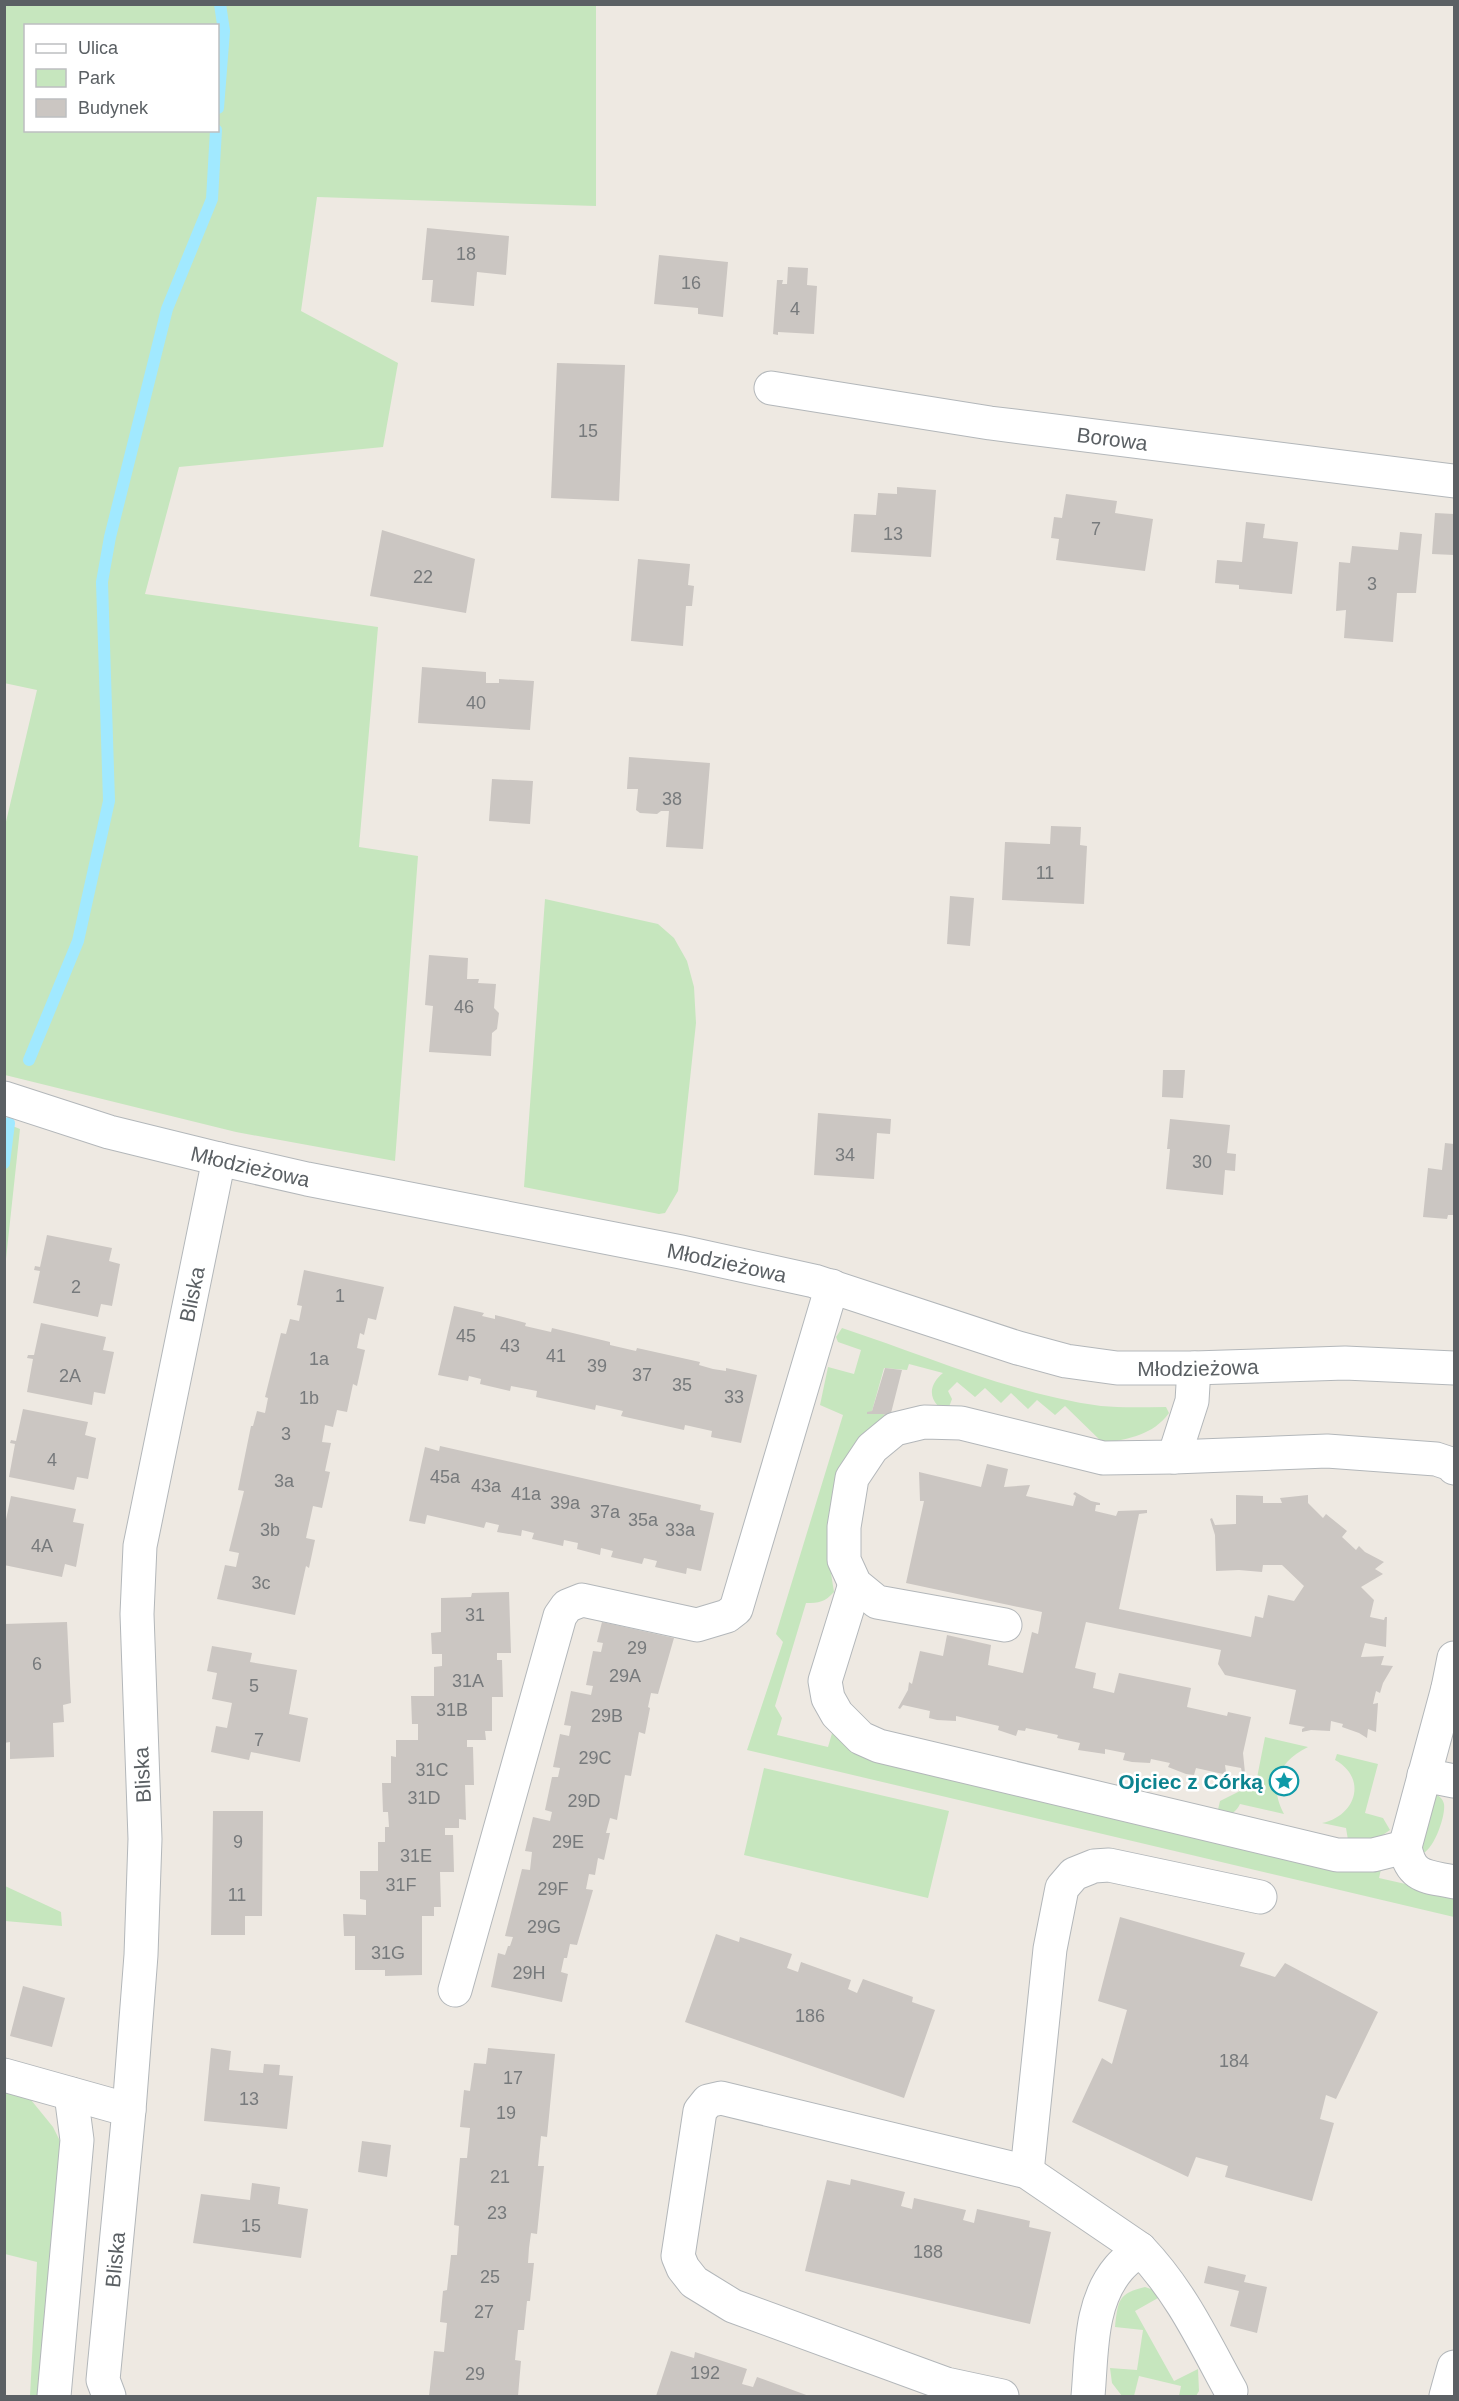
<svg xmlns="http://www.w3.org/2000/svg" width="1459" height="2401" font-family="Helvetica,sans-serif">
	<rect width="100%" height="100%" fill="#eee9e2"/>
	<path fill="#c6e6be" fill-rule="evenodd" d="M4 5H596V206L317 197 301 311 398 363 383 447 179 467 145 594 378 627 359 847 418 856 395 1161 236 1132 5 1075V826L37 690 4 683ZM26 26H218V130H26Z
		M545 899 658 924 674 938 687 961 694 987 696 1023 678 1191 665 1213 659 1214 524 1187Z
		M5 1123 20 1129 5 1268Z
		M842 1328C927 1356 1012 1394 1101 1406 1122 1408 1145 1407 1166 1407L1169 1413C1153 1435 1129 1439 1103 1443L1065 1406 1055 1415 1037 1400 1028 1409 1011 1393 1001 1403 985 1388 975 1397 957 1382 948 1391 952 1399 949 1407 938 1406C927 1394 932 1382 943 1373L909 1364 907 1370 884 1368 872 1411 867 1414H883L890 1417 840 1472 827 1548 834 1592C825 1602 819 1603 806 1603L775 1706 782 1718 777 1735 828 1747 833 1730 888 1760 1352 1872 1382 1865 1379 1878 1454 1895V1917L747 1750 783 1642 776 1634 843 1415 820 1405 828 1367 854 1374 861 1350 838 1342 836 1337Z
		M1265 1737 1308 1747C1279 1761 1268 1784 1284 1814L1240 1804C1235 1814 1228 1817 1217 1814L1220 1801 1256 1783Z
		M1337 1754 1378 1764 1365 1813 1383 1818 1390 1830 1374 1841 1348 1840 1346 1828 1322 1823C1356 1816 1368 1778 1335 1760Z
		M764 1768 949 1811 928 1898 744 1855Z
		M1435 1793C1439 1796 1443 1799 1444 1804 1446 1816 1433 1852 1421 1854Z
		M5 1886 61 1912 62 1926 5 1921Z
		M5 2089 27 2095 53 2127 60 2141 62 2162 41 2396H30L37 2262 5 2254Z
		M1145 2287 1154 2290 1158 2298 1135 2311 1174 2381 1198 2369 1199 2391 1196 2396H1179L1181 2386 1139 2376 1134 2396H1122L1112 2383 1110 2368 1137 2370 1143 2330 1115 2327C1118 2301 1118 2293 1145 2287Z"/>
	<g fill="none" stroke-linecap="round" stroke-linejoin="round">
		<path stroke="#a1e9ff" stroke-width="12" d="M218 108 224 31 220 4
			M29 1060 78 941 109 801 102 582 110 537 167 309 212 199 216 130
			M4 1163 9 1123"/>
	</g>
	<path fill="#cbc6c2" d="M427 228 509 236 506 275 477 272 474 306 431 302 433 280H422Z
		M659 255 728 262 723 317 698 314V308L654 304Z
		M788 267 808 268 807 285 817 286 814 334 778 332V335L773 334 777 280H783L782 284H787Z
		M557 363 625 365 619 501 551 498Z
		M897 487 936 490 931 557 851 552 854 514 876 515 878 493 897 494Z
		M1066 494 1117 501 1115 513 1153 519 1145 571 1056 560 1059 539 1051 538 1054 517 1062 518Z
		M1435 513 1454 514V555L1432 554Z
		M1246 522 1265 524 1263 538 1298 542 1292 594 1239 589V585L1215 583 1217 560 1242 562Z
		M382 530 475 559 466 613 370 596Z
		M1400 532 1422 534 1416 593H1397L1393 642 1344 638 1346 610 1336 611 1339 562 1350 563 1352 546 1398 550Z
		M638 559 690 564 688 585 694 586 692 606H686L683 646 631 641Z
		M422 667 486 672V683H499V679L534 681 530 730 418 723Z
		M629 757 710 763 703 849 666 847 669 811H661L657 814 640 813 636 810 638 789H627Z
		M492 779 533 781 530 824 489 821Z
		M1051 826 1081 827 1080 845 1087 846 1084 904 1002 900 1005 842 1050 844Z
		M950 896 974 898 970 946 947 944Z
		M429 955 468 958 467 979H479L478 983 496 984 494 1008 499 1013 497 1029 492 1033 491 1056 429 1052 433 1006 425 1005Z
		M1163 1070H1185L1183 1098 1162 1097Z
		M818 1113 891 1119 890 1134 877 1133 874 1179 814 1175Z
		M1170 1119 1230 1125 1227 1153 1236 1154 1235 1171 1225 1170 1223 1195 1166 1189 1170 1149H1167Z
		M1445 1143 1454 1144V1215H1448L1447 1219 1423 1217 1428 1168 1442 1170Z
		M47 1235 112 1248 109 1261 120 1264 112 1306 101 1304 98 1317 33 1303 40 1271 34 1270 35 1266 40 1267Z
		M304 1270 384 1287 376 1320 368 1318 364 1335 360 1333 357 1348 365 1350 357 1386 353 1384 347 1412 337 1410 333 1427 325 1425 322 1442 331 1443 325 1471 330 1472 322 1508 313 1506 306 1538 315 1540 309 1568 306 1566 295 1615 217 1599 225 1565 236 1567 239 1553 229 1551 244 1491 238 1490 251 1426H253L257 1411 265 1413 268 1398 265 1397 281 1333 286 1334 290 1319 299 1321 302 1306 297 1305Z
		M454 1306 484 1313 482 1316 495 1319V1315L526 1323 525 1326 551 1332 552 1328 610 1342V1345L636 1351 637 1348 700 1362 699 1365 713 1369 726 1371V1368L757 1375 741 1443 711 1437 712 1431 685 1425 684 1430 621 1416 623 1411 596 1405 595 1410 536 1397 537 1391 511 1386 510 1391 480 1384 481 1379 469 1376 468 1381 438 1375Z
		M41 1323 106 1337 103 1350 114 1352 105 1394 94 1392 92 1405 27 1392 33 1359 27 1358 28 1355H34Z
		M885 1368 902 1370 890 1417 883 1414H867V1412L872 1411Z
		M23 1409 88 1422 85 1435 96 1438 88 1479 77 1477 74 1490 9 1477 15 1444 10 1443 11 1440 16 1441Z
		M440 1446 701 1505 700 1510 714 1513 701 1571 687 1568 686 1574 655 1567 657 1561 644 1558 642 1564 611 1557 613 1551 601 1548 600 1555 577 1549 578 1543 564 1540 563 1546 532 1539 534 1533 522 1530 521 1536 497 1532 499 1525 486 1522 484 1528 427 1515 425 1524 409 1521 425 1447 439 1451Z
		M987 1464 1008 1469 1004 1487 1030 1485 1026 1496 1073 1506 1076 1496 1073 1494 1075 1492 1091 1501 1100 1503V1505H1096L1095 1511 1116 1516 1118 1511 1147 1510V1513L1139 1514 1119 1609 1251 1637 1255 1616 1263 1618 1268 1595 1294 1601 1304 1586 1282 1565H1263L1262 1572 1239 1570 1216 1571 1215 1535 1210 1519 1212 1518 1215 1525 1236 1524V1495L1263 1496V1503H1282L1280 1498 1308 1495V1503L1323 1518 1326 1514 1347 1531 1342 1537 1356 1550 1359 1546 1365 1552 1384 1562 1375 1569 1383 1574 1361 1587 1374 1600 1370 1617 1384 1620 1385 1617H1387L1386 1647 1365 1643 1361 1657 1384 1656 1381 1665 1393 1666 1383 1683 1380 1693 1376 1691 1373 1704 1378 1703 1376 1732 1368 1729 1367 1738 1359 1733 1342 1727 1343 1724 1331 1721 1330 1731 1311 1730 1302 1732V1729L1305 1727 1289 1724 1296 1690 1225 1675 1218 1664 1221 1650 1086 1622 1075 1668 1096 1673 1093 1688 1114 1693 1119 1673 1191 1688 1187 1707 1227 1716 1228 1712 1251 1717 1243 1753 1245 1773H1242L1241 1768 1225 1765 1227 1779H1224L1223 1774 1196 1768 1194 1775 1186 1774 1168 1767 1170 1763 1151 1759 1150 1763 1132 1762 1123 1760 1125 1753 1105 1749V1754L1078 1750 1080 1743 1057 1738 1058 1735 1026 1728 1025 1731 1018 1730 1016 1736 998 1730 999 1726 956 1716V1721L937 1720 929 1718 930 1711 903 1705 900 1709 898 1708 908 1690 909 1682 912 1684 920 1651 943 1656 947 1635 991 1645 988 1665 1023 1673 1032 1632 1038 1634 1042 1612 906 1583 924 1501H920L919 1472 981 1487Z
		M11 1496 76 1509 73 1522 84 1524 76 1567 65 1564 62 1577 4 1565V1529Z
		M509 1592 511 1653H497V1660H502L503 1697H492V1731H485L486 1740H467V1747H473L474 1785H465L466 1820 459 1819V1828H445V1835H453L454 1872H440L441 1907H434V1916H422V1975L385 1976V1970H355V1936H344L343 1914 366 1915V1900L360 1899V1871H378V1842H385V1827H389L388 1812H383L382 1783H391V1756L396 1757V1740H418V1724H412L411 1696H434V1667L442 1666V1654H432L431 1633 441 1632V1598L471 1597 472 1593Z
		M67 1622 71 1703 63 1705 64 1722 53 1723 54 1757 10 1759V1742L4 1743V1624Z
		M602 1622 674 1638 658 1694 651 1693 648 1707 650 1708 645 1734 639 1732 631 1776 625 1775 617 1820 610 1818 606 1833H610L604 1860 598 1858 595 1875 589 1874 586 1889 593 1890 577 1945 570 1944 567 1958H564L561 1972 568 1974 562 2002 491 1987 498 1953 505 1955 508 1946H510L513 1937 505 1936 522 1869 530 1870 532 1852 525 1851 533 1817 550 1821 552 1812 545 1810 552 1777H558L560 1768 553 1767 560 1734 569 1736 571 1726 564 1725 571 1691 591 1695 593 1686 586 1685 593 1651 601 1652 603 1643 597 1642Z
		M212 1646 252 1653 250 1662 297 1670 289 1714 308 1718 300 1762 251 1752 249 1760 211 1752 216 1726 227 1728 232 1703 212 1699 217 1673 207 1671Z
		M213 1811H263L262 1916H245V1935H211Z
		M1120 1917 1245 1953 1240 1966 1275 1977 1285 1963 1378 2012 1336 2099 1326 2095 1320 2119 1334 2123 1312 2201 1225 2177 1228 2166 1196 2157 1188 2177 1072 2122 1102 2058 1112 2064 1127 2010 1098 2001Z
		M716 1934 739 1942 740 1937 792 1954 787 1968 798 1972 801 1962 851 1980 848 1989 857 1993 863 1979 913 1997 912 2002 935 2010 904 2098 685 2022Z
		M23 1986 65 1998 52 2047 10 2036Z
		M211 2048 231 2051 229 2070 263 2073 264 2064 280 2065 279 2075 293 2076 287 2129 204 2121Z
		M488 2048 555 2054 547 2137 541 2136 538 2166H544L537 2234 531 2233 529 2248 528 2263H534L530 2301H527L524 2330H518L515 2360 521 2361 518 2396H429L434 2351 444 2352 447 2323 440 2322 443 2291 447 2290 451 2255H457L459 2226 454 2225 460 2158H467L470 2128 460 2127 464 2090 470 2091 474 2063 486 2064Z
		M362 2141 391 2145 387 2177 358 2172Z
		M851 2179 905 2192 901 2206 912 2209 914 2198 966 2210 963 2220 974 2223 977 2209 1030 2221 1029 2227 1051 2232 1030 2324 805 2271 827 2180 850 2185Z
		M252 2183 280 2187 278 2204 308 2209 301 2258 193 2243 201 2194 250 2200Z
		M1208 2266 1246 2275 1244 2282 1267 2287 1257 2333 1230 2326 1239 2291 1204 2283Z
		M671 2351 694 2358 695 2352 747 2369 742 2384 753 2387 757 2377 809 2396H656Z"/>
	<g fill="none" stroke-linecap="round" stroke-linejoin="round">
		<g stroke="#b3b7ba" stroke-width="35">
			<g id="minor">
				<path id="s1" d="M771 388 990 423 1454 481"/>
				<path id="s2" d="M4 1098 109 1132 219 1159 307 1179 681 1252 814 1281 1018 1348 1066 1361 1117 1368H1194L1345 1363 1454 1368"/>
				<path d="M1174 1457 1192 1401 1194 1368"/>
				<path d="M855 1584 825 1681 828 1698 837 1714 861 1738 879 1746 1337 1855H1373L1405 1847"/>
				<path d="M1005 1625 877 1602 855 1584 844 1560V1527L852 1478 872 1448 895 1429 924 1422 961 1423 1103 1458 1174 1457 1327 1451 1436 1459 1451 1464 1454 1468"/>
				<path d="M1454 1658 1448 1688 1454 1689"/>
				<path d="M1448 1688 1405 1847C1411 1879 1427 1876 1454 1882"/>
				<path d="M1424 1775 1454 1781"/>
				<path d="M455 1990 560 1616 567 1606 582 1600 697 1625 727 1616 736 1609 832 1286"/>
				<path d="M4 2075 129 2110"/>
				<path d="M1027 2172 1050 1949 1062 1888 1074 1874 1094 1866 1109 1865 1260 1897"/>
				<path d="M54 2396 77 2140 71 2094"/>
				<path id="s3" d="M109 2396 103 2380 129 2110 141 1955 145 1839 137 1614 140 1546 219 1159"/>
				<path d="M1002 2396 946 2384 733 2306 694 2282 683 2268 678 2256 700 2111 708 2101 721 2098 1027 2172 1140 2249"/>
				<path d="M1088 2396C1092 2353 1089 2303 1119 2268 1125 2261 1133 2255 1140 2249 1181 2292 1203 2340 1231 2391"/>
				<path d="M1446 2396 1454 2367"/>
			</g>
		</g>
		<use href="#minor" stroke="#fff" stroke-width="33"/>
	</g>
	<defs>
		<g id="sight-ring" transform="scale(1.5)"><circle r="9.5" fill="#fff" stroke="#0f9aa8" stroke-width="1.5"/><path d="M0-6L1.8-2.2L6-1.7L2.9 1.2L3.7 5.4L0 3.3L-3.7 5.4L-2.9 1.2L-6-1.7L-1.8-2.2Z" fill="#0f9aa8"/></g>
	</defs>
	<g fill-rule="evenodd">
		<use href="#sight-ring" x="1284" y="1781"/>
	</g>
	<g text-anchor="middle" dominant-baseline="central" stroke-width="5" stroke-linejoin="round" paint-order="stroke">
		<g font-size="18" fill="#777a7c">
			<text x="466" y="254">18</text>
			<text x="691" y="283">16</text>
			<text x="795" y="309">4</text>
			<text x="588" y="431">15</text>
			<text x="1096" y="529">7</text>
			<text x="893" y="534">13</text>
			<text x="423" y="577">22</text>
			<text x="1372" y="584">3</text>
			<text x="476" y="703">40</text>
			<text x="672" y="799">38</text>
			<text x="1045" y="873">11</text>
			<text x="464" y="1007">46</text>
			<text x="845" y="1155">34</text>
			<text x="1202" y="1162">30</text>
			<text x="76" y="1287">2</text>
			<text x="340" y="1296">1</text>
			<text x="466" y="1336">45</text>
			<text x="510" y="1346">43</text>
			<text x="556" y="1356">41</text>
			<text x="319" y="1359">1a</text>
			<text x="597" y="1366">39</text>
			<text x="642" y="1375">37</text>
			<text x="70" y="1376">2A</text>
			<text x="682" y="1385">35</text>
			<text x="734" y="1397">33</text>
			<text x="309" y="1398">1b</text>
			<text x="286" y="1434">3</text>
			<text x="52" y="1460">4</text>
			<text x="445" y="1477">45a</text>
			<text x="284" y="1481">3a</text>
			<text x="486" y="1486">43a</text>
			<text x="526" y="1494">41a</text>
			<text x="565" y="1503">39a</text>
			<text x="605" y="1512">37a</text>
			<text x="643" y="1520">35a</text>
			<text x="270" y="1530">3b</text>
			<text x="680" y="1530">33a</text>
			<text x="42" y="1546">4A</text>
			<text x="261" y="1583">3c</text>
			<text x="475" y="1615">31</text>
			<text x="637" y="1648">29</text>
			<text x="37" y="1664">6</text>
			<text x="625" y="1676">29A</text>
			<text x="468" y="1681">31A</text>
			<text x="254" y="1686">5</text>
			<text x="452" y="1710">31B</text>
			<text x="607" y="1716">29B</text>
			<text x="259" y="1740">7</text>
			<text x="595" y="1758">29C</text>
			<text x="432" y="1770">31C</text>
			<text x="424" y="1798">31D</text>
			<text x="584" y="1801">29D</text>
			<text x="238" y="1842">9</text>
			<text x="568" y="1842">29E</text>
			<text x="416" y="1856">31E</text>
			<text x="401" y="1885">31F</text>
			<text x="553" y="1889">29F</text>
			<text x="237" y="1895">11</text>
			<text x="544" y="1927">29G</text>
			<text x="388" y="1953">31G</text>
			<text x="529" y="1973">29H</text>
			<text x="810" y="2016">186</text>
			<text x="1234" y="2061">184</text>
			<text x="513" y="2078">17</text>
			<text x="249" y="2099">13</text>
			<text x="506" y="2113">19</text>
			<text x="500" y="2177">21</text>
			<text x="497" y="2213">23</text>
			<text x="251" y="2226">15</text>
			<text x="928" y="2252">188</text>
			<text x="490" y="2277">25</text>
			<text x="484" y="2312">27</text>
			<text x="705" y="2373">192</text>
			<text x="475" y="2374">29</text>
		</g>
		<g font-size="21" fill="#5b6064" stroke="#fff">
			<text stroke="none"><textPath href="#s1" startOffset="345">Borowa</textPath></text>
			<text stroke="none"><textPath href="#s2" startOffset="256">Młodzieżowa</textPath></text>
			<text stroke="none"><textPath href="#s2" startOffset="742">Młodzieżowa</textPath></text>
			<text stroke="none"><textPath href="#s3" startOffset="1110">Bliska</textPath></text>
			<text stroke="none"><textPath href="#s2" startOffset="1228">Młodzieżowa</textPath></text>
			<text transform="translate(142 1775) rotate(-93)">Bliska</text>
			<text stroke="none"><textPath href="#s3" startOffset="138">Bliska</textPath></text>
		</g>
		<g font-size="21" font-weight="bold" fill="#0d838f" stroke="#fff" text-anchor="end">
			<text x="1263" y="1781">Ojciec z Córką</text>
		</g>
	</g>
	<rect width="1459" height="2401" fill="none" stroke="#5b6064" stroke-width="12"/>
	<rect x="24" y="24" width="195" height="108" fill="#ffffff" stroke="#bdbfc1" stroke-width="1.5"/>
	<rect x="36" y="44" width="30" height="9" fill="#ffffff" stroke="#bdbfc1" stroke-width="1.5"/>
	<text x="78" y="54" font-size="18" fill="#5b6064">Ulica</text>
	<rect x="36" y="69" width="30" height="18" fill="#c6e6be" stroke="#bdbfc1" stroke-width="1.5"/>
	<text x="78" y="84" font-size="18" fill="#5b6064">Park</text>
	<rect x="36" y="99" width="30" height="18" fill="#cbc6c2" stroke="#bdbfc1" stroke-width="1.5"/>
	<text x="78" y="114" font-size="18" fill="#5b6064">Budynek</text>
</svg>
